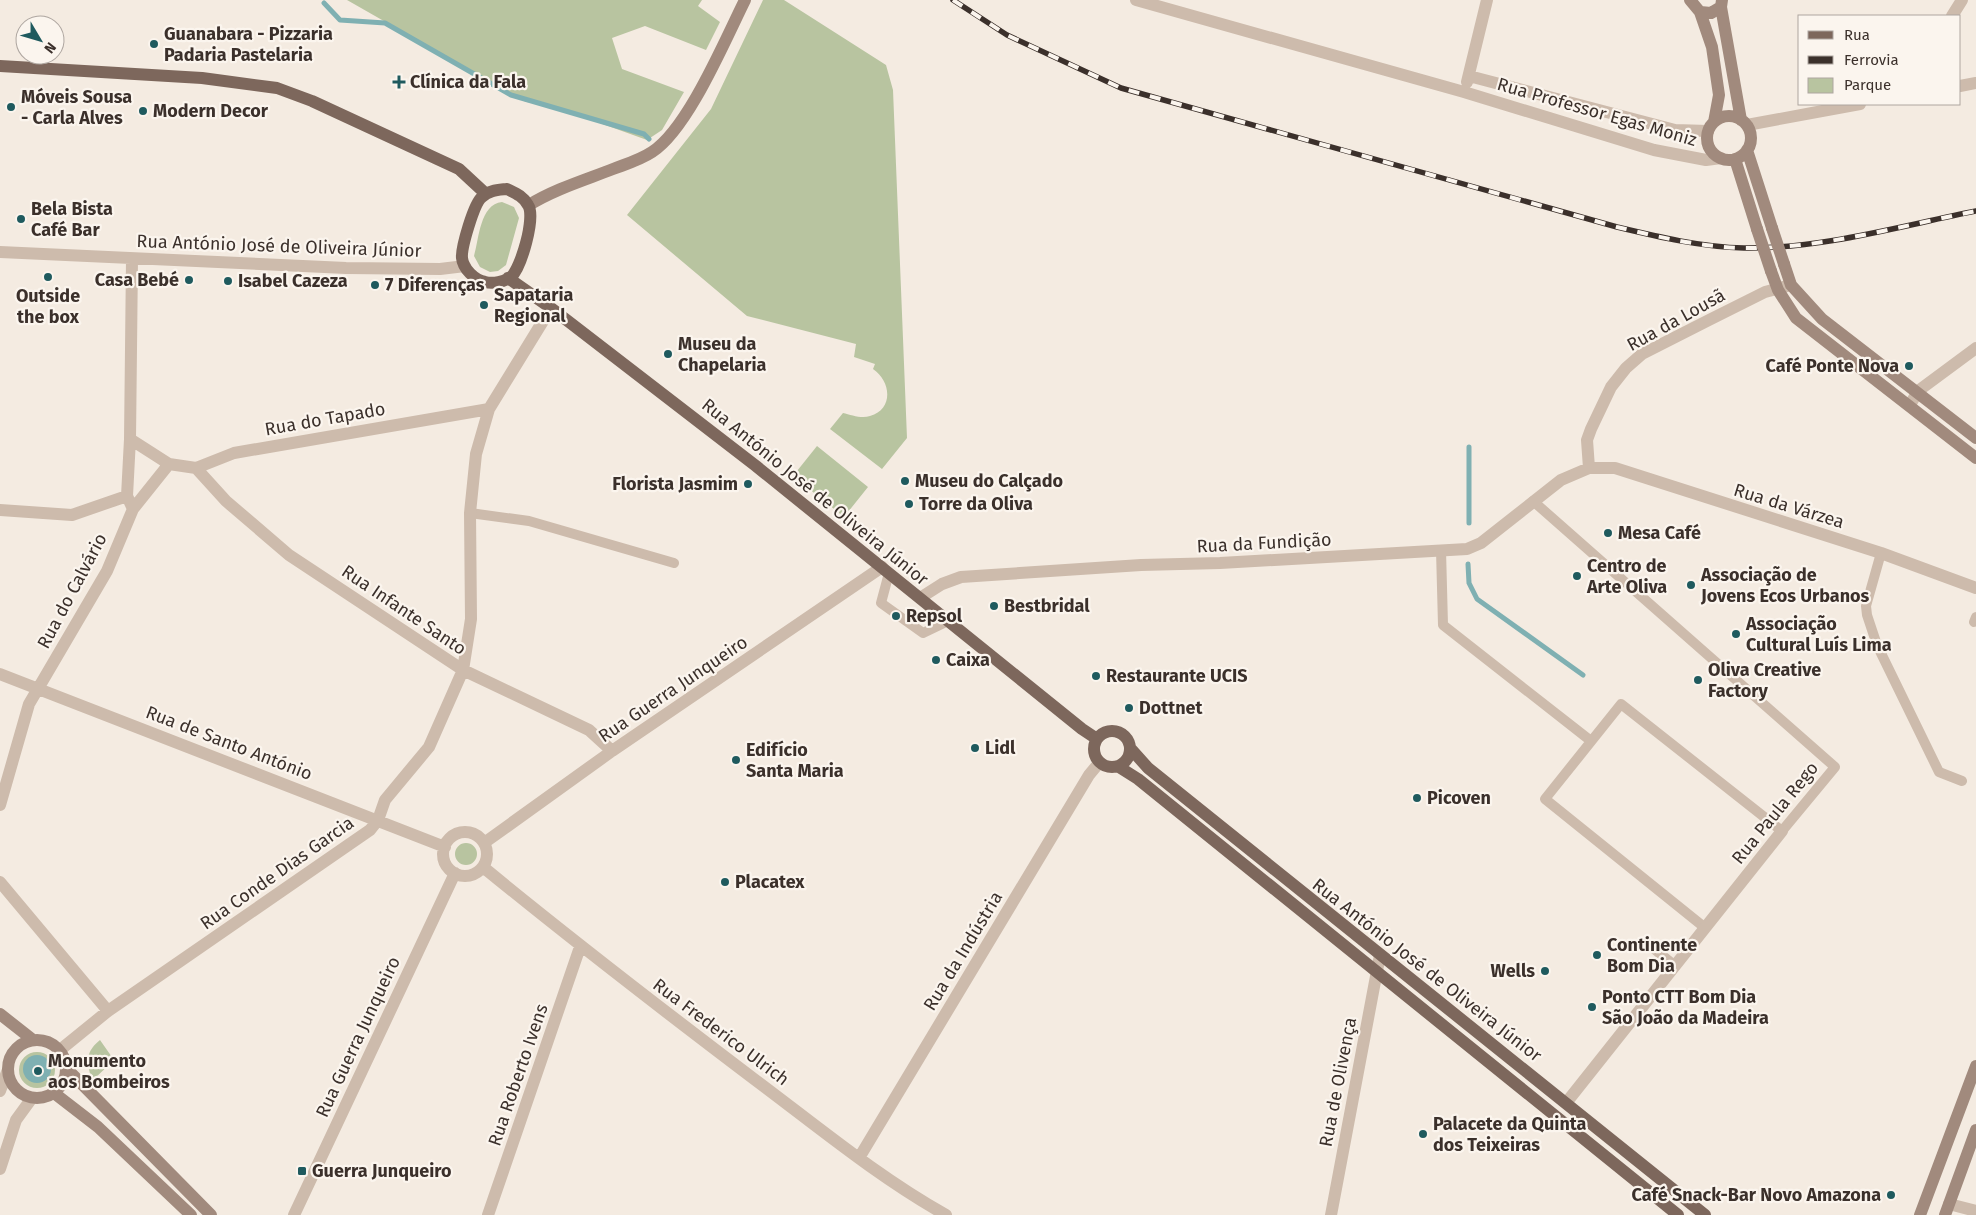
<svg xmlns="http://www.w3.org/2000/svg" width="1976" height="1215" font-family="'Fira Sans',sans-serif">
	<rect width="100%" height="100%" fill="#f4ebe1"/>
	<path fill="#b8c4a0" d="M347 0H702L698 6 720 22 706 50 645 26 612 38 622 69 684 92 662 130 647 140 544 103 526 102Z
		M763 0H784L886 65 893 90 907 438 882 469 830 429 843 413C851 415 862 419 870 416 894 409 891 381 873 369L875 364 854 357 856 344 747 316 627 215 711 109Z
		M502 202 514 207 519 218 506 265 498 271 490 272 480 267 474 256C479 239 480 204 502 202Z
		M817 446 868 487 844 517 793 476Z
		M455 854a11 11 0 1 1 22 0a11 11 0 1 1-22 0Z
		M100 1040 114 1060 92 1081C87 1063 84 1053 100 1040Z
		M19 1070a18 18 0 1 1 36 0a18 18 0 1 1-36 0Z"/>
	<path fill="#7fb0b2" d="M23 1069a14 14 0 1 1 28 0a14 14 0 1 1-28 0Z"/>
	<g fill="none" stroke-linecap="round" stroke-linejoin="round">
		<path stroke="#7fb0b2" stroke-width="5" d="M324 3 340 20 385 23 511 95 644 134 649 139
			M1469 447V523
			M1468 564 1469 583 1477 599 1583 675"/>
		<path stroke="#cdbbac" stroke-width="10" d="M1533 501 1835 767 1782 831 1621 704 1545 799 1704 927
			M470 513 529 521 674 563
			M1441 550 1443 625 1591 741
			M1881 553 1866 606 1867 615 1877 645 1939 772 1962 781
			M889 573 881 603 923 633 948 621
			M1974 622 1976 617
			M1653 948 1674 965"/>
		<path stroke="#cdbbac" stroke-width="12" d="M1136 0 1464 92 1654 150 1706 160 1721 158
			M1952 16 1962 0
			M1469 76 1675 130 1708 131
			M1467 82 1487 0
			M1960 86 1976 83
			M1747 125 1860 104
			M0 252 346 268 440 269 465 266
			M1910 405 1918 391 1976 348
			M130 439 169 464 196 468 234 453 489 409
			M196 468 226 501 289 555 463 670 589 730 612 751
			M1589 468 1587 440 1591 429 1611 387 1626 368 1642 354 1709 320 1765 292 1791 285
			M133 509 169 464
			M0 510 72 515 127 496
			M920 598 942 584 961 577 1141 565 1220 563 1467 549 1481 543 1561 480 1589 468H1615L1881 553 1976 588
			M0 674 445 847
			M0 805 29 704 107 571 133 509 127 496 130 439 132 259
			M443 854a22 22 0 1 1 44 0a22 22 0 1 1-44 0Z
			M484 843 612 751 882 567
			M483 867C572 940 663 1010 754 1079 817 1126 878 1177 946 1215
			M0 882 108 1011
			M60 1050 108 1011 370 830 378 820 385 800 429 747 463 670 471 619 470 513 476 454 489 409 551 308
			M0 1091 7 1072
			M1566 1103 1782 831
			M859 1158 1089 775 1099 763
			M0 1169 16 1120 32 1098
			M1949 1204 1976 1211
			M294 1215 455 873
			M488 1215 580 947
			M1331 1215 1380 955"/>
		<path stroke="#a18a7d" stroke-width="12" d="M1690 0 1700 12 1711 13 1721 7 1722 0
			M1721 7 1741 120
			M1700 12 1712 47 1719 95 1714 122
			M1707 138a22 22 0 1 1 44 0a22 22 0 1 1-44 0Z
			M1747 150 1772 228
			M1735 159 1757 229
			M529 205C555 189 585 180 613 169 626 164 640 160 652 152 688 129 725 40 745 0
			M1784 264 1791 285 1822 319 1976 438
			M1771 271 1778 290 1796 318 1976 458
			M0 1014 33 1040
			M8 1069a29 29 0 1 1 58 0a29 29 0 1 1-58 0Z
			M67 1069 211 1215
			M54 1093 98 1127 191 1215
			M1920 1215 1976 1066
			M1945 1215 1976 1130"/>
		<path stroke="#7d675c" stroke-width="12" d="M0 66 202 78 277 88 312 101 459 169 486 194
			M507 189C515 193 523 196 528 205 536 217 521 268 511 277 504 282 493 284 485 282 475 280 463 269 462 258 461 248 474 203 482 197 489 190 498 190 507 189Z
			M508 278 551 308 756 466 1082 729 1097 739
			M1094 749a18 18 0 1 1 36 0a18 18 0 1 1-36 0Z
			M1131 749 1148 768C1333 918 1520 1065 1705 1215
			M1119 767 1138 779 1678 1215"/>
		<g stroke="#3b302b" stroke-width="5.5">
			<path id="rail" d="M953 0 1007 35 1121 88 1617 227C1659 237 1701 247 1744 248 1822 249 1900 226 1976 211"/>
		</g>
		<use href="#rail" stroke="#fbf5ee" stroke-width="4" stroke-dasharray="11" stroke-linecap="butt"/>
		<path stroke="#a18a7d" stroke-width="12" d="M1772 228 1784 264
			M1757 229 1771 271"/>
	</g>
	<g fill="#1f5a5e" stroke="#fbf5ee" stroke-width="2">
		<circle cx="154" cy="44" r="5"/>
		<path d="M396.5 74.5h5v5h5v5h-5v5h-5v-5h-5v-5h5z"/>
		<circle cx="11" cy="107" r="5"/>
		<circle cx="143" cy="111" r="5"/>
		<circle cx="21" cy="219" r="5"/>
		<circle cx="48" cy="277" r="5"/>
		<circle cx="189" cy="280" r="5"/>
		<circle cx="228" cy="281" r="5"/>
		<circle cx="375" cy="285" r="5"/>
		<circle cx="484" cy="305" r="5"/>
		<circle cx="668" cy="354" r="5"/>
		<circle cx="1909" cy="366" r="5"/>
		<circle cx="905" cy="481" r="5"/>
		<circle cx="748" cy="484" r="5"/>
		<circle cx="909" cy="504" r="5"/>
		<circle cx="1608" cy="533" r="5"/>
		<circle cx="1577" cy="576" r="5"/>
		<circle cx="1691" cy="585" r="5"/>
		<circle cx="994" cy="606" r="5"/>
		<circle cx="896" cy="616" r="5"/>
		<circle cx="1736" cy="634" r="5"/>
		<circle cx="936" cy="660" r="5"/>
		<circle cx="1096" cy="676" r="5"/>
		<circle cx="1698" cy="680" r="5"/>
		<circle cx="1129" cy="708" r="5"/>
		<circle cx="975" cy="748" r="5"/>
		<circle cx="736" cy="760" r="5"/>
		<circle cx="1417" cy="798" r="5"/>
		<circle cx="725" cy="882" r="5"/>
		<circle cx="1597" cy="955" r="5"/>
		<circle cx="1545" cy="971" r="5"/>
		<circle cx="1592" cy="1007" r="5"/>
		<circle cx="38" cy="1071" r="5"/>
		<circle cx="1423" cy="1134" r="5"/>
		<rect x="297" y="1166" width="10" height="10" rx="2.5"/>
		<circle cx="1891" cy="1195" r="5"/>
	</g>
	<g text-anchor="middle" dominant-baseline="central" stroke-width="4.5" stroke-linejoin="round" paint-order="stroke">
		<g font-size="18" font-weight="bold" fill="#3b302b" stroke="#fbf5ee" text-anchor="start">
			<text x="164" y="34">Guanabara - Pizzaria<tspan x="164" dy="21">Padaria Pastelaria</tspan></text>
			<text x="410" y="82">Clínica da Fala</text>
			<text x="21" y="97">Móveis Sousa<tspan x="21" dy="21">- Carla Alves</tspan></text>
			<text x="153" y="111">Modern Decor</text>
			<text x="31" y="209">Bela Bista<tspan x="31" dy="21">Café Bar</tspan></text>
			<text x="179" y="280" text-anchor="end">Casa Bebé</text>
			<text x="238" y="281">Isabel Cazeza</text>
			<text x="385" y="285">7 Diferenças</text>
			<text x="494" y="295">Sapataria<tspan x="494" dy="21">Regional</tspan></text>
			<text x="48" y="296" text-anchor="middle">Outside<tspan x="48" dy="21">the box</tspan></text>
			<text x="678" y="344">Museu da<tspan x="678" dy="21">Chapelaria</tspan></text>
			<text x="1899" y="366" text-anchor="end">Café Ponte Nova</text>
			<text x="915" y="481">Museu do Calçado</text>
			<text x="738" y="484" text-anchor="end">Florista Jasmim</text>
			<text x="919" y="504">Torre da Oliva</text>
			<text x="1618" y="533">Mesa Café</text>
			<text x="1587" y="566">Centro de<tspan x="1587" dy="21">Arte Oliva</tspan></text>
			<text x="1701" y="575">Associação de<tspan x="1701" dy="21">Jovens Ecos Urbanos</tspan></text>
			<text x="1004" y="606">Bestbridal</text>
			<text x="906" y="616">Repsol</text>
			<text x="1746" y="624">Associação<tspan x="1746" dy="21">Cultural Luís Lima</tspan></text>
			<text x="946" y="660">Caixa</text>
			<text x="1708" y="670">Oliva Creative<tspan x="1708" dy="21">Factory</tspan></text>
			<text x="1106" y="676">Restaurante UCIS</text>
			<text x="1139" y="708">Dottnet</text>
			<text x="985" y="748">Lidl</text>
			<text x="746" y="750">Edifício<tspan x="746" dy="21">Santa Maria</tspan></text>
			<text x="1427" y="798">Picoven</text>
			<text x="735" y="882">Placatex</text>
			<text x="1607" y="945">Continente<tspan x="1607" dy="21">Bom Dia</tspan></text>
			<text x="1535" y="971" text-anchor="end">Wells</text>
			<text x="1602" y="997">Ponto CTT Bom Dia<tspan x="1602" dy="21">São João da Madeira</tspan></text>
			<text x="48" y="1061">Monumento<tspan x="48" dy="21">aos Bombeiros</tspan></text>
			<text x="1433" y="1124">Palacete da Quinta<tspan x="1433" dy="21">dos Teixeiras</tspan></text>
			<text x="312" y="1171">Guerra Junqueiro</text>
			<text x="1881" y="1195" text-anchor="end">Café Snack-Bar Novo Amazona</text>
		</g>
		<g font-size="18" fill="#3b302b" stroke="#fbf5ee">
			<text transform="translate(1597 112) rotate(16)">Rua Professor Egas Moniz</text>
			<text transform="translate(279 246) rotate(2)">Rua António José de Oliveira Júnior</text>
			<text transform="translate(1676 320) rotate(-29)">Rua da Lousã</text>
			<text transform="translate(325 419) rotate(-10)">Rua do Tapado</text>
			<text transform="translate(815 492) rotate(39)">Rua António José de Oliveira Júnior</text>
			<text transform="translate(1789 506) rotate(17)">Rua da Várzea</text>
			<text transform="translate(1264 543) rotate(-3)">Rua da Fundição</text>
			<text transform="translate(72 591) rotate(-62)">Rua do Calvário</text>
			<text transform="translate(404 610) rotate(34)">Rua Infante Santo</text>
			<text transform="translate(673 689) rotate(-34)">Rua Guerra Junqueiro</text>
			<text transform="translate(229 743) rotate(21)">Rua de Santo António</text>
			<text transform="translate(1775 813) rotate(-51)">Rua Paula Rego</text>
			<text transform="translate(277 873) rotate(-35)">Rua Conde Dias Garcia</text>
			<text transform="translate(963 951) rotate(-59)">Rua da Indústria</text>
			<text transform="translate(1427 970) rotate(38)">Rua António José de Oliveira Júnior</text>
			<text transform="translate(721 1032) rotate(37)">Rua Frederico Ulrich</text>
			<text transform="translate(358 1037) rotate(-65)">Rua Guerra Junqueiro</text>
			<text transform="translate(518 1075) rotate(-71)">Rua Roberto Ivens</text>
			<text transform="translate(1338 1082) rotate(-79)">Rua de Olivença</text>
		</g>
	</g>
	<rect x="1798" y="15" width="162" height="90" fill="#fbf5ee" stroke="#aea6a0"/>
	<rect x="1808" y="31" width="25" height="8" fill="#7d675c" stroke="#aea6a0"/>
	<text x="1844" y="40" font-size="15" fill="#3b302b">Rua</text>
	<rect x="1808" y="56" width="25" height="8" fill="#3b302b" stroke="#aea6a0"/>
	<text x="1844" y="65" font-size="15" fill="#3b302b">Ferrovia</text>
	<rect x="1808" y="78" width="25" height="15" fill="#b8c4a0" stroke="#aea6a0"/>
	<text x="1844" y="90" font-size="15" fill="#3b302b">Parque</text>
	<g transform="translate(40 40) rotate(128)"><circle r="24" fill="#fbf5ee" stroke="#aea6a0"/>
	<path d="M0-4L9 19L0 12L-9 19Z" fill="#1f5a5e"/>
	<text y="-8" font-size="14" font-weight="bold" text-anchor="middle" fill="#3b302b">N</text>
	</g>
</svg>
